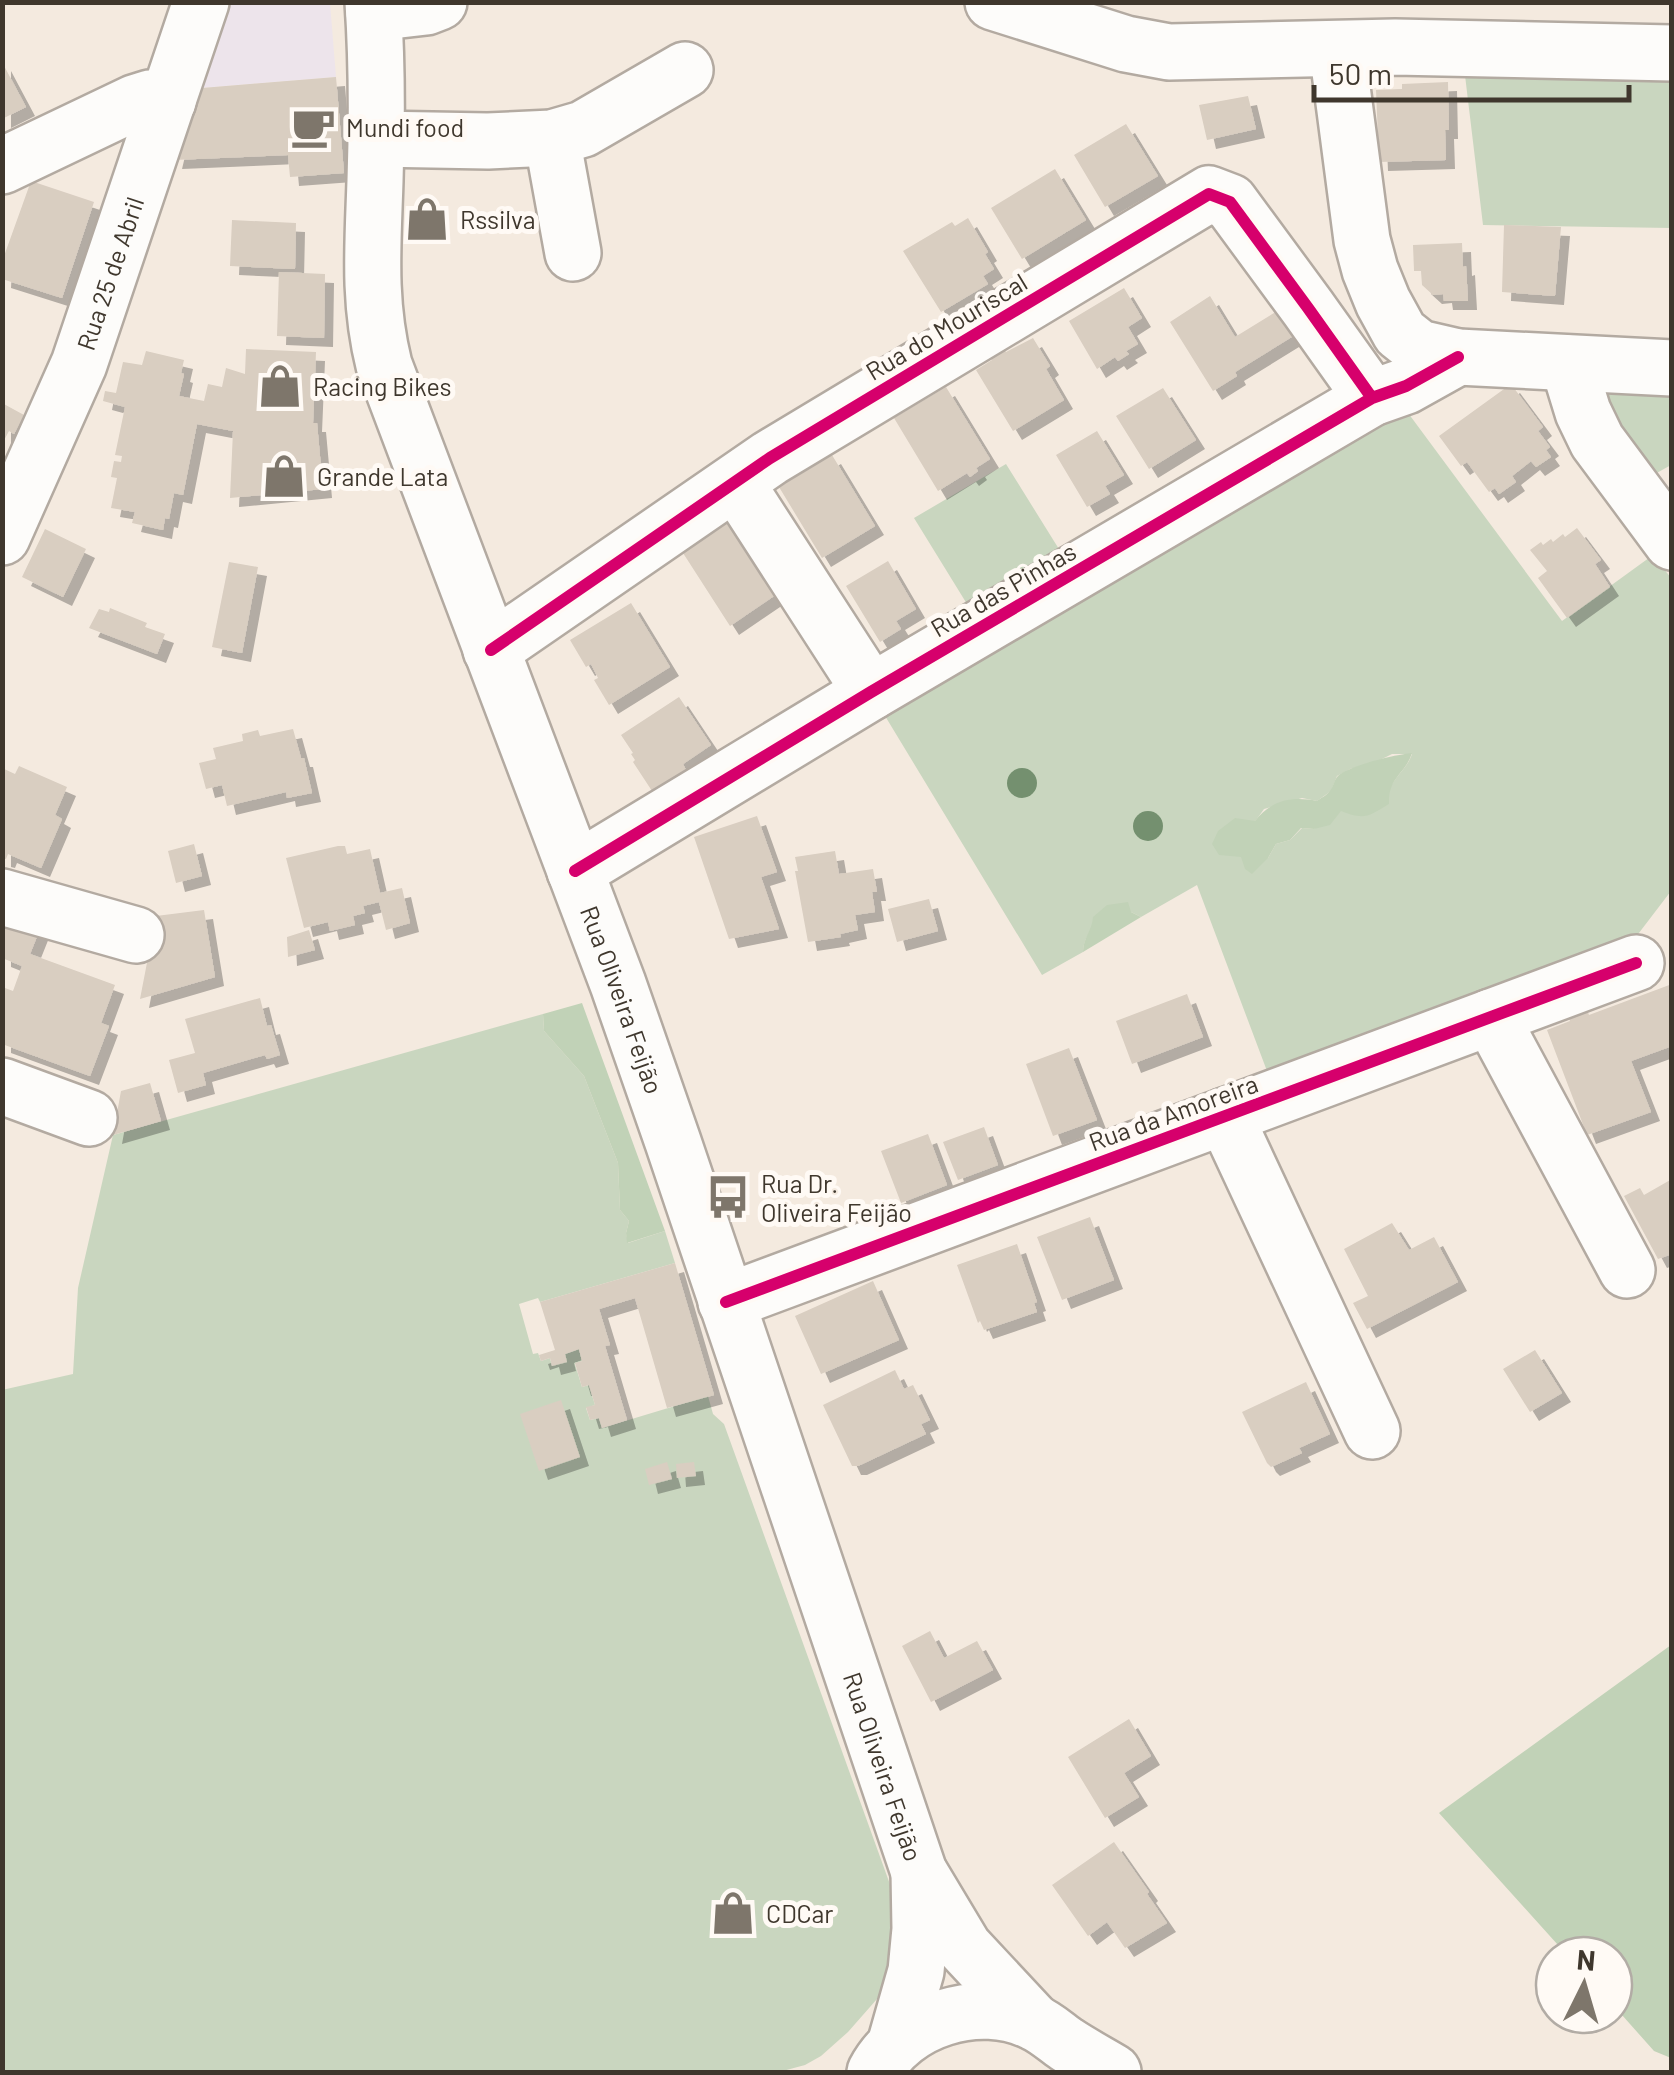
<svg xmlns="http://www.w3.org/2000/svg" width="1674" height="2075" font-family="Barlow,sans-serif">
	<defs>
		<filter id="shadow"><feDropShadow dx="9" dy="9" stdDeviation="0" flood-color="#0004"/></filter>
	</defs>
	<rect width="100%" height="100%" fill="#f4eadf"/>
	<path fill="#ede4eb" d="M208 3H330L336 77 190 89Z"/>
	<path fill="#c9d6bf" fill-rule="evenodd" d="M1464 67 1671 73V228L1483 225Z
		M1610 385 1671 388V465L1655 474 1598 396Z
		M1397 398 1562 621 1653 555 1671 578V891L1629 946 1270 1079 1197 885 1141 917 1131 912C1110 921 1084 925 1083 952L1042 975 879 706ZM1392 754H1412C1407 769 1394 777 1388 792L1340 811 1314 829 1302 828 1290 840 1276 844 1268 858 1231 855 1264 809 1302 798 1317 801 1331 791 1337 776 1350 769 1378 761Z
		M1006 464 1067 562 975 617 914 518Z
		M543 1014 544 1031 584 1076 618 1163 620 1210 629 1221 626 1233 628 1243 665 1231 675 1263 540 1302 538 1298 519 1304 533 1354 538 1353 541 1361 550 1358 552 1366 565 1354 579 1349 582 1361 575 1364 582 1387 589 1385 595 1405 586 1408 590 1420 599 1418 602 1428 708 1396 713 1414 724 1424 892 1890 897 1911 887 1980 877 1999 848 2032 821 2056 805 2065 779 2072H3L2 1390 73 1374 78 1288 113 1135Z"/>
	<path fill="#c1d2b7" d="M1412 753C1405 775 1388 777 1389 804 1368 817 1364 820 1341 811L1330 825 1314 829 1301 828 1290 840 1276 844 1268 858 1252 874 1245 869 1241 857 1219 855 1212 844 1218 831 1235 818 1255 821C1271 800 1292 796 1317 801 1321 798 1327 795 1330 791 1333 787 1334 781 1337 777 1346 766 1398 754 1412 753Z
		M1128 902 1131 912 1141 917 1083 952C1083 938 1092 931 1093 917L1107 905Z
		M582 1003 665 1231 627 1243 626 1233 629 1221 620 1210 618 1163 584 1076 544 1031 543 1014Z
		M1671 1645V2058L1654 2051 1614 2006V1955H1567L1439 1813Z"/>
	<path fill="#d9cec1" filter="url(#shadow)" d="M2 62 26 107 2 119Z
		M336 77 344 173 290 177 288 155 173 160 190 89Z
		M1448 82 1449 130H1445L1446 160 1379 162 1376 90 1402 89V84Z
		M1248 96 1256 129 1207 140 1199 105Z
		M1126 124 1158 176 1105 207 1074 155Z
		M1055 169 1086 220 1022 259 991 208Z
		M31 181 94 202 62 298 2 279 3 259Z
		M968 218 988 252 985 254 994 269 983 276 988 284 941 312 903 251 952 222 955 226Z
		M232 220 296 223 295 269 230 266Z
		M1504 225 1561 227 1555 296 1502 292Z
		M1462 243 1463 267 1466 266 1468 301H1444L1443 294 1433 295 1422 285 1421 271H1414L1413 245Z
		M279 272 325 274 324 338 277 336Z
		M1124 288 1142 318 1128 327 1138 344 1126 351 1129 354 1118 361 1115 357 1097 369 1069 321Z
		M1210 296 1235 337 1287 305 1303 330 1235 372 1237 376 1213 391 1170 322Z
		M1033 338 1050 366 1046 369 1064 400 1013 431 976 370 992 360 987 351 1001 343 1006 352Z
		M246 349 316 352 313 423H317L323 489 230 498 233 431 197 424 183 495 174 493 169 519 165 518 163 530 132 523 135 512 111 508 117 478 111 477 114 461 121 462 122 456 115 455 125 407 103 401 105 391 116 393 123 362 142 365 146 351 184 360 181 373 184 374 179 396 204 401 208 384 222 387 226 368 245 374Z
		M1511 384 1543 427 1538 431 1550 447 1546 450 1551 457 1536 467 1531 461 1512 476 1516 482 1499 494 1495 488 1489 492 1467 462 1461 466 1439 436Z
		M946 387 990 459 976 468 978 471 970 477 967 473 938 491 894 418Z
		M1163 388 1196 440 1149 469 1116 416Z
		M2 403 24 415 14 434 9 431 2 444Z
		M1097 431 1124 475 1105 486 1110 494 1087 507 1056 455Z
		M832 455 875 526 822 558 779 487Z
		M730 521 770 579 765 582 774 596 730 626 683 553Z
		M1577 528 1601 560 1595 564 1610 587 1567 618 1538 578 1547 571 1530 550 1541 542 1543 545 1551 539 1553 542 1563 534 1565 537Z
		M45 529 86 549 63 597 22 577Z
		M888 561 916 609 896 621 901 629 880 642 846 586Z
		M229 562 258 567 242 653 212 647Z
		M631 603 670 667 609 705 594 680 598 678 591 664 586 667 570 640Z
		M110 608 147 623 145 627 165 634 157 654 89 628 99 609 109 612Z
		M679 697 711 745 683 764 686 770 652 791 633 762 635 760 631 754 633 753 621 735Z
		M293 729 301 758H304L312 793 287 798 286 792 227 806 222 785 206 789 199 763 216 759 213 748 243 741 242 734 258 730 260 736Z
		M19 766 67 787 55 815 62 819 41 868 8 854 6 859 2 858V768L15 774Z
		M757 816 777 872 761 877 779 929 729 939 694 837Z
		M194 844 202 876 176 883 168 851Z
		M338 846H345L347 854 370 849 380 893 402 888 410 923 386 930 379 902 363 906 365 913 353 916 355 925 330 931 328 922 304 928 286 858Z
		M835 851 839 874 873 869 877 892H872L875 912 855 915 858 930 840 934 841 937 808 942 795 871H798L795 857Z
		M929 899 938 931 897 942 888 909Z
		M204 910 215 977 140 999 156 916Z
		M2 913 42 924 30 954 115 985 101 1023 109 1026 90 1076 2 1044V994L5 988 13 991 22 966 2 958Z
		M309 930 315 950 288 957 287 937Z
		M1672 984V1046L1631 1061 1651 1112 1587 1135 1547 1030 1570 1021 1566 1013 1586 1007 1589 1015Z
		M1187 994 1203 1037 1132 1064 1116 1021Z
		M260 998 267 1026 271 1025 280 1055 267 1059 265 1055 203 1073 206 1085 178 1093 169 1060 195 1053 185 1019Z
		M1069 1048 1097 1120 1053 1136 1026 1064Z
		M150 1083 161 1121 113 1135 121 1091Z
		M984 1127 998 1165 958 1180 943 1142Z
		M928 1134 947 1185 901 1203 881 1151Z
		M1672 1179V1254L1658 1259 1624 1196 1640 1188 1644 1195Z
		M1090 1217 1114 1280 1062 1300 1037 1237Z
		M1392 1223 1409 1250 1434 1237 1458 1282 1367 1329 1353 1303 1368 1296 1344 1249Z
		M1017 1244 1037 1302 1034 1303 1037 1312 984 1330 980 1321 978 1323 957 1265Z
		M675 1263 714 1395 667 1408 635 1298 599 1309 610 1345 605 1346 627 1420 602 1428 599 1418 590 1420 586 1407 595 1405 589 1385 582 1387 575 1363 582 1361 579 1349 565 1354 567 1362 552 1366 550 1358 541 1361 539 1355 555 1350 540 1302Z
		M873 1281 899 1340 821 1374 795 1316Z
		M1535 1350 1562 1393 1530 1412 1503 1369Z
		M895 1370 904 1389 913 1385 930 1420 921 1424 926 1434 858 1466H852L823 1405Z
		M1306 1382 1330 1434 1299 1448 1302 1453 1271 1467 1267 1463 1242 1412Z
		M561 1400 580 1457 539 1471 520 1414Z
		M667 1462 672 1479 649 1485 645 1469Z
		M694 1462 696 1476 677 1478 676 1464Z
		M930 1631 944 1658 977 1641 993 1670 931 1702 902 1646Z
		M1129 1719 1151 1756 1124 1773 1139 1797 1105 1818 1068 1757Z
		M1114 1842 1149 1892 1147 1894 1167 1923 1125 1948 1107 1922 1088 1936 1052 1885Z"/>
	<g fill="none" stroke-linecap="round" stroke-linejoin="round">
		<g stroke="#b3aaa1" stroke-width="60">
			<g id="minor">
				<path d="M993 2 1126 44 1169 52 1395 47 1672 53"/>
				<path d="M374 13 426 7 439 2"/>
				<path d="M1337 49 1362 240 1370 270 1383 302 1400 333 1419 348 1458 357 1672 368"/>
				<path d="M552 138 573 253"/>
				<path d="M376 139 488 141 552 138 583 129 685 70"/>
				<path d="M2 166 134 103 150 98 168 101"/>
				<path d="M1568 363 1583 412 1597 441 1672 542"/>
				<path d="M736 483 871 692"/>
				<path id="s1" d="M2 537 79 364 201 2"/>
				<path d="M491 650 770 458 1209 194 1230 202 1308 308 1372 398"/>
				<path d="M575 871 871 692 1372 398 1406 386 1458 357"/>
				<path d="M2 897 136 935"/>
				<path d="M1491 1017 1627 1270"/>
				<path d="M2 1086 89 1118"/>
				<path d="M1225 1116 1372 1431"/>
				<path d="M726 1302 1636 963"/>
			</g>
		</g>
		<g stroke="#b3aaa1" stroke-width="60">
			<g id="major">
				<path id="s2" d="M373 2C377 61 377 122 375 181 373 245 368 301 384 365L618 984 673 1142 919 1872 964 1947 1033 2021"/>
				<path d="M895 2045 916 1971 920 1929 919 1872"/>
				<path d="M875 2072C903 2019 979 1996 1033 2022 1045 2027 1056 2037 1066 2044 1081 2054 1098 2063 1113 2072"/>
			</g>
		</g>
		<use href="#minor" stroke="#fdfcfa" stroke-width="55"/>
		<use href="#major" stroke="#fdfcfa" stroke-width="55"/>
		<g stroke="#fffaf5" stroke-width="19">
			<path id="cycleway" d="M491 650 770 458 1209 194 1230 202 1308 308 1372 398
				M575 871 871 692 1372 398 1406 386 1458 357
				M726 1302 1636 963"/>
		</g>
		<use href="#cycleway" stroke="#d6006c" stroke-width="12"/>
	</g>
	<g fill="#74906f">
		<circle cx="1022" cy="783" r="15"/>
		<circle cx="1148" cy="826" r="15"/>
	</g>
	<defs>
		<g id="cafe-bare" transform="scale(3.45)"><path d="M-5.5-4.5H6V0H3Q3 3.5 0 3.5H-2.5Q-5.5 3.5-5.5 0ZM3-3.2v2h1.7v-2ZM-6 4.5H4V6H-6Z" fill="#7e766b" stroke="#fffaf5" stroke-width="2.5" paint-order="stroke"/></g>
		<g id="shop-bare" transform="scale(3.45)"><path d="M-5-2.5h2.3a2.7 3.5 0 0 1 5.4 0H5L5.5 6h-11ZM-1.5-2.5h3a1.5 2.3 0 0 0-3 0Z" fill="#7e766b" stroke="#fffaf5" stroke-width="2.5" paint-order="stroke"/></g>
		<g id="bus-bare" transform="scale(3.45)"><path d="M-5-6H5V4H4V6H2V4H-2V6H-4V4H-5ZM-3.5-4V0h7V-4ZM-3.5 1.2v1.5H-2V1.2ZM2 1.2v1.5H3.5V1.2Z" fill="#7e766b" stroke="#fffaf5" stroke-width="2.5" paint-order="stroke"/></g>
	</defs>
	<g fill-rule="evenodd">
		<use href="#cafe-bare" x="313" y="127"/>
		<use href="#shop-bare" x="427" y="219"/>
		<use href="#shop-bare" x="280" y="386"/>
		<use href="#shop-bare" x="284" y="476"/>
		<use href="#bus-bare" x="728" y="1197"/>
		<use href="#shop-bare" x="733" y="1913"/>
	</g>
	<g text-anchor="middle" dominant-baseline="central" stroke-width="10" stroke-linejoin="round" paint-order="stroke">
		<g font-size="25" fill="#3f372d" stroke="#fffaf5" text-anchor="start">
			<text x="346" y="127">Mundi food</text>
			<text x="460" y="219">Rssilva</text>
			<text x="313" y="386">Racing Bikes</text>
			<text x="317" y="476">Grande Lata</text>
			<text x="761" y="1183">Rua Dr.<tspan x="761" dy="29">Oliveira Feijão</tspan></text>
			<text x="766" y="1913">CDCar</text>
		</g>
		<g font-size="25" fill="#3f372d" stroke="#fffaf5">
			<text stroke="none"><textPath href="#s1" startOffset="285">Rua 25 de Abril</textPath></text>
			<text transform="translate(946 326) rotate(-31)">Rua do Mouriscal</text>
			<text transform="translate(1003 589) rotate(-30)">Rua das Pinhas</text>
			<text stroke="none"><textPath href="#s2" startOffset="1042">Rua Oliveira Feijão</textPath></text>
			<text transform="translate(1173 1112) rotate(-20)">Rua da Amoreira</text>
			<text stroke="none"><textPath href="#s2" startOffset="1852">Rua Oliveira Feijão</textPath></text>
		</g>
	</g>
	<rect width="1674" height="2075" fill="none" stroke="#3f372d" stroke-width="10"/>
	<g transform="translate(1584 1985) rotate(5)"><circle r="48" fill="#fffaf5" stroke="#b2aca5" stroke-width="2.5"/>
	<path d="M0-8L18 38L0 25L-18 38Z" fill="#7e766b"/>
	<text y="-15" font-size="28" font-weight="bold" text-anchor="middle" fill="#3f372d">N</text>
	</g>
	<path d="M1314 85v15h315v-15" fill="none" stroke="#3f372d" stroke-width="5"/>
	<text x="1329" y="85" font-size="30" fill="#3f372d" stroke="#fffaf5" stroke-width="8" paint-order="stroke">50 m</text>
</svg>
